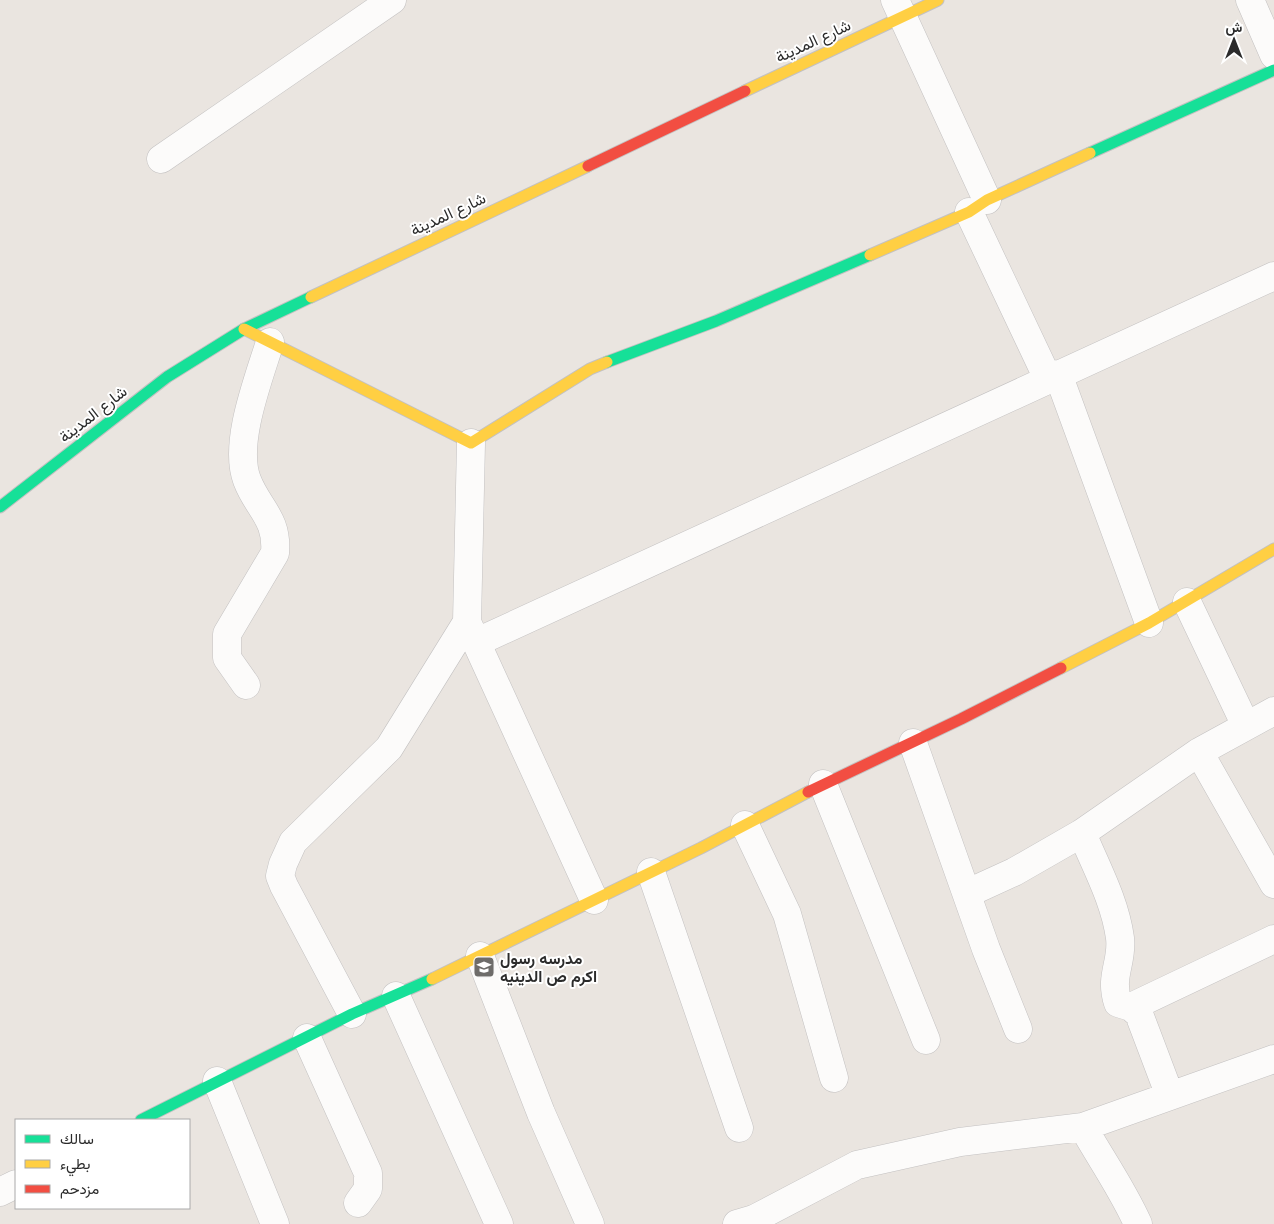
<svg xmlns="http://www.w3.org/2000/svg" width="1274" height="1224" font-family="'Space Grotesk',Vazirmatn,sans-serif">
	<rect width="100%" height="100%" fill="#eae5e0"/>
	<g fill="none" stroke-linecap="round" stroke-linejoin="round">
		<g stroke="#c3c1c1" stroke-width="29">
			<path id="street" d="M895 0 987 200
				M1250 0 1274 55
				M161 159 392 0
				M969 212 1048 379
				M1058 374 1149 623
				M471 443 467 622 594 900
				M1187 602 1246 726
				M477 642 1274 276
				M246 685 227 658V634L275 553C278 518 258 509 247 480 233 443 259 378 270 342
				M913 743 986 949 1018 1029
				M1199 752 1274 884
				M823 784 926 1040
				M745 825 787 914 834 1078
				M1082 833C1096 867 1115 901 1120 938 1123 962 1109 976 1118 1003L1131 1007 1139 1014 1170 1096
				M651 872 739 1128
				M968 893 1014 872 1082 833 1199 752 1274 711
				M480 956 541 1113 590 1224
				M396 996 499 1224
				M1131 1007 1274 939
				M352 1014 284 886 280 876 283 864 293 842 389 748 467 622
				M307 1038 368 1173V1189L358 1203
				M217 1081 275 1224
				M1083 1127C1101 1159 1123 1190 1138 1224
				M0 1192 16 1184
				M737 1224 754 1219 857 1165 960 1142 1083 1127 1274 1059"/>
		</g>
		<g stroke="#c3c1c1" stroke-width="13">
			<path id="fast" d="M1090 153 1274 70
				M607 362 716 321 870 255
				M0 507 167 377 244 329 311 297
				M141 1120 352 1014 432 979"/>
		</g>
		<g stroke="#c3c1c1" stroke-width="13">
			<path id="slow" d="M745 91 938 0
				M870 255 969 212 987 200 1090 153
				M311 297 588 166
				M244 329 471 443 590 369 607 362
				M1061 668 1149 623 1274 549
				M432 979 701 848 808 792"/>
		</g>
		<g stroke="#c3c1c1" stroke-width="13">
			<path id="jam" d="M588 166 745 91
				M808 792 961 719 1061 668"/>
		</g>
		<use href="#street" stroke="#fcfbfa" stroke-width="28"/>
		<use href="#fast" stroke="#16e098" stroke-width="11"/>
		<use href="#slow" stroke="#ffcf43" stroke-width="11"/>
		<use href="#jam" stroke="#f24e42" stroke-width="11"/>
	</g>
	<defs>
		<g id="school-square" transform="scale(1.125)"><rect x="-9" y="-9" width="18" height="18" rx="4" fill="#6e6c6a" stroke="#fff"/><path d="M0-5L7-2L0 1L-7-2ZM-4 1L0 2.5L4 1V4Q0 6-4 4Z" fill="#fff"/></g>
	</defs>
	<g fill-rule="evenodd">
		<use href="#school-square" x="484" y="967"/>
	</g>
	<g text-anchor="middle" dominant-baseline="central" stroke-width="4" stroke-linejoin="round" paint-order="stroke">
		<g font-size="16" fill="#2b2b2b" stroke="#fff">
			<text transform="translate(813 41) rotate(-25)">شارع المدينة</text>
			<text transform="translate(448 214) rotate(-25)">شارع المدينة</text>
			<text transform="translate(93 414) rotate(-38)">شارع المدينة</text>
		</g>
		<g font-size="16" font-weight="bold" fill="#2b2b2b" stroke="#fff" text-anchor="start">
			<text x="500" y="958">مدرسه رسول<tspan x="500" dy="18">اکرم ص الدینیه</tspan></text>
		</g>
	</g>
	<rect x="15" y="1119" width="175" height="90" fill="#ffffff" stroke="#aaaaaa"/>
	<rect x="25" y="1135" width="25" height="8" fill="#16e098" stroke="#aaaaaa"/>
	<text x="60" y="1144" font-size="15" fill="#2b2b2b">سالك</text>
	<rect x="25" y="1160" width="25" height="8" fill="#ffcf43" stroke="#aaaaaa"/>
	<text x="60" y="1169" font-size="15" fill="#2b2b2b">بطيء</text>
	<rect x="25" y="1185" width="25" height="8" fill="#f24e42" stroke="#aaaaaa"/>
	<text x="60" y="1194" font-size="15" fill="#2b2b2b">مزدحم</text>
	<g transform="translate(1234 40)" stroke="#ffffff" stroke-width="4" paint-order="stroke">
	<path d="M0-4L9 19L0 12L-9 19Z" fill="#2b2b2b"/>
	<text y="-8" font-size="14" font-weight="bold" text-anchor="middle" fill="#2b2b2b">ش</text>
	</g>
</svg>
